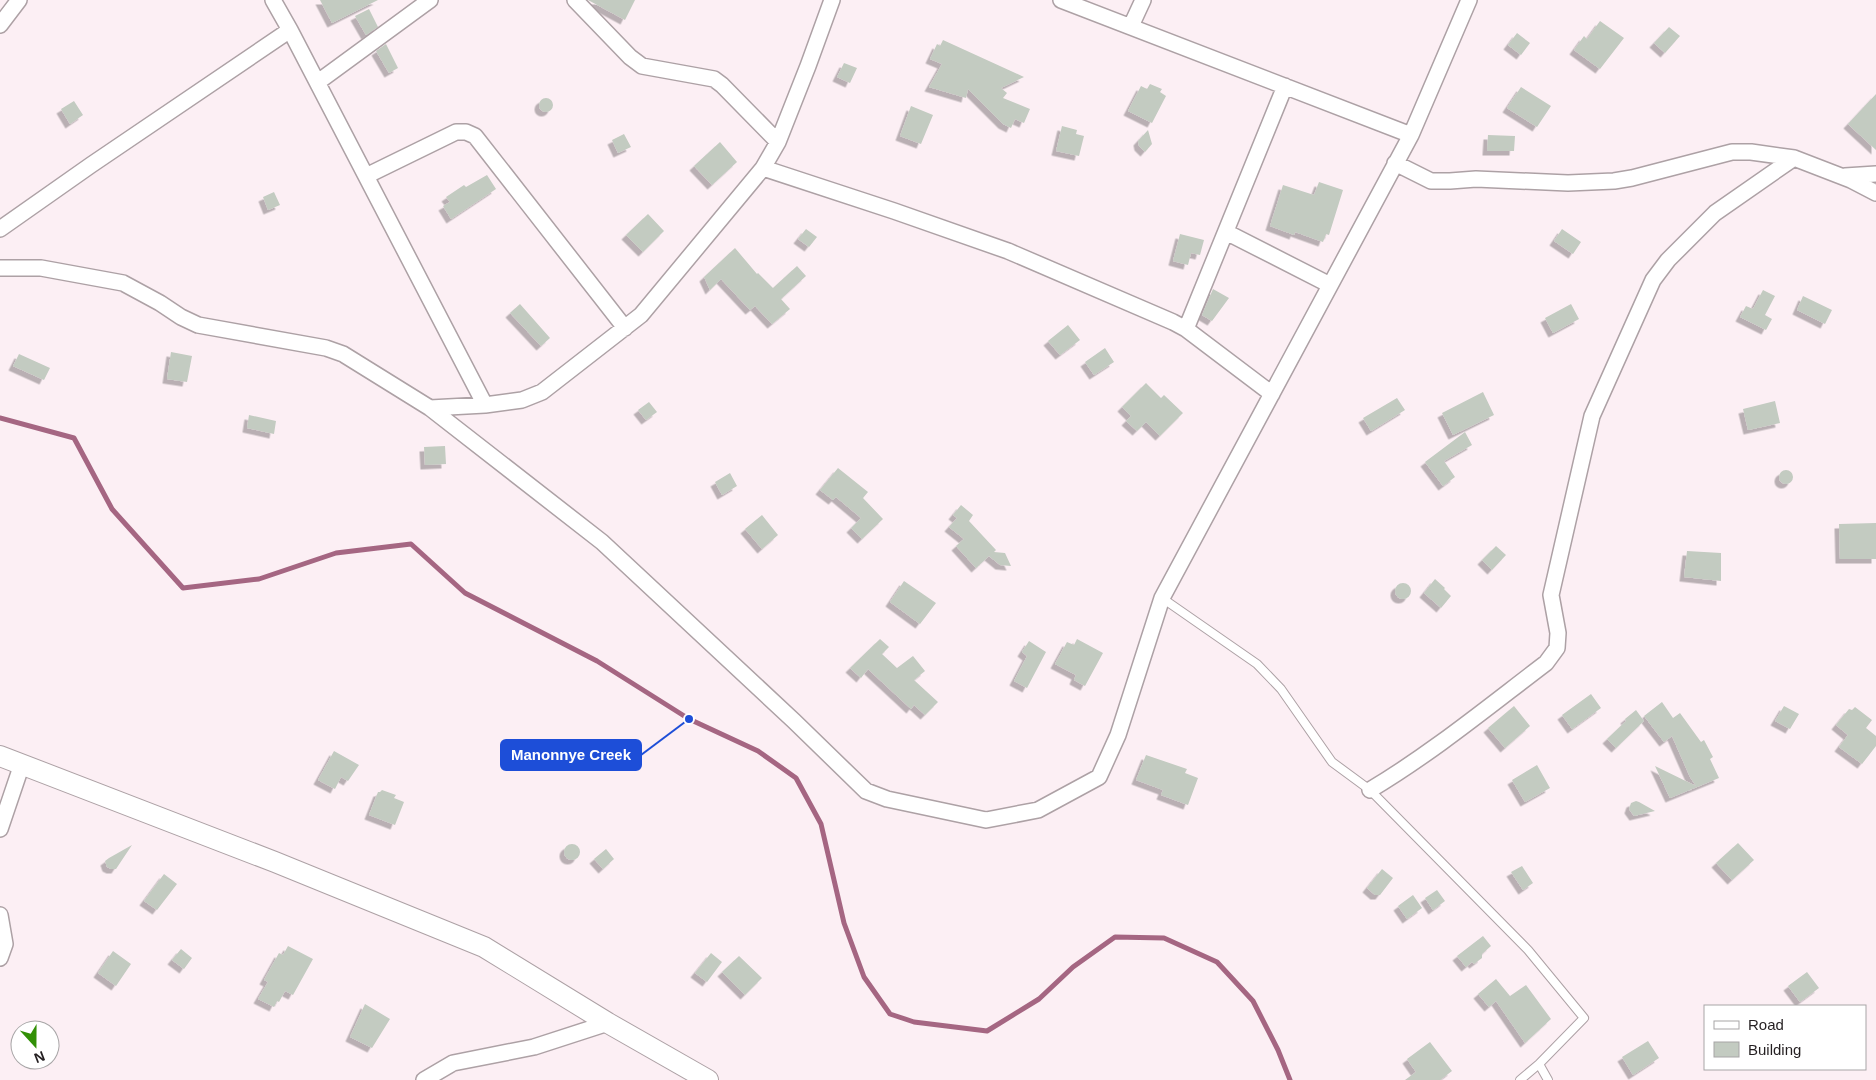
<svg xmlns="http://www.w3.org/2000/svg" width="1876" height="1080" font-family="Arial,sans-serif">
	<defs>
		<filter id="shadow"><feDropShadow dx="-4.5" dy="4.5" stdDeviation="0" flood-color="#0004"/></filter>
	</defs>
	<rect width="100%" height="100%" fill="#fceff4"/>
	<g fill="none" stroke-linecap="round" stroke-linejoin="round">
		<path stroke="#a56682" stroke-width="5" d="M0 418 74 438 112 509 183 588 259 579 336 553 411 544 465 593 597 661 689 719 758 751 796 778 821 824 844 923 864 977 890 1014 914 1022 987 1031 1039 999 1073 967 1115 937 1164 938 1217 962 1253 1001 1278 1050 1290 1080"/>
	</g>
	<path fill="#c3cbc1" filter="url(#shadow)" d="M320 0H378L332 23Z
		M588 0H635L625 20Z
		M369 9 378 27 366 35 355 16Z
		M1600 21 1624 38 1600 69 1574 50 1584 36 1587 39Z
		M1669 27 1680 36 1665 53 1654 43Z
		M1517 33 1530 43 1521 55 1508 45Z
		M943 40 1024 77 1001 88 1007 93 1003 98 1030 109 1024 123 1015 119 1011 128 1003 124 968 89 966 98 929 87 942 64 930 59 937 44 940 46Z
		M386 44 398 68 389 73 376 51Z
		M844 63 857 68 850 83 837 77Z
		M1150 84 1162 89 1160 92 1166 96 1152 123 1128 111 1141 86 1147 89Z
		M1521 87 1551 106 1537 127 1507 108Z
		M1876 94V150L1848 124Z
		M539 105a7 7 0 1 1 14 0a7 7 0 1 1-14 0Z
		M74 101 83 115 70 124 61 109Z
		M911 106 933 115 921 144 900 136Z
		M1062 126 1077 130 1076 134 1084 136 1079 156 1056 151Z
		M1148 130 1152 144 1145 152 1139 146 1138 141Z
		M624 134 631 147 618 153 612 140Z
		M1488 135 1515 136 1514 151H1487Z
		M720 142 737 162 712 185 694 166Z
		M487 175 496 189 451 219 443 206 450 202 446 197 464 185 466 187Z
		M1319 182 1343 190 1329 235 1326 234 1323 242 1295 232 1294 235 1270 226 1283 185 1314 195Z
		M274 192 280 205 268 210 263 197Z
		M648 214 664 231 643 252 626 235Z
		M806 229 817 237 809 247 798 239Z
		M1562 229 1581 242 1573 254 1554 241Z
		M1180 234 1204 240 1200 255 1191 253 1188 265 1173 261Z
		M735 248 757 274 758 273 773 288 797 266 806 276 781 299 790 309 772 324 755 306 750 310 721 279 710 290 704 277Z
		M1213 289 1229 298 1212 321 1202 315Z
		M1763 290 1775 296 1765 315 1772 319 1766 330 1740 317 1746 306 1753 309Z
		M1803 296 1832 310 1825 324 1797 310Z
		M520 304 550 338 541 346 510 313Z
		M1571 304 1579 319 1553 333 1545 318Z
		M1068 325 1080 340 1060 355 1048 341Z
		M1105 348 1114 362 1094 375 1085 362Z
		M171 352 192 356 187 382 167 379Z
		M19 354 50 368 44 380 13 366Z
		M1146 383 1161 398 1164 395 1183 413 1160 436 1146 422 1137 431 1126 421 1131 416 1122 407Z
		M1483 392 1494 415 1453 435 1442 413Z
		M1397 398 1405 410 1371 431 1363 418Z
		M1775 401 1780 423 1748 430 1743 409Z
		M649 402 657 412 646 420 638 410Z
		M249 415 276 421 274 434 247 428Z
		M1465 432 1472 445 1444 461 1455 477 1443 486 1425 462Z
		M445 446 446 464 425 465 424 447Z
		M838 468 868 492 863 498 883 519 862 539 851 528 861 518 836 497 833 500 820 490Z
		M1779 477a7 7 0 1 1 14 0a7 7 0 1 1-14 0Z
		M730 473 737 486 722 495 715 482Z
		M961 505 973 515 969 521 996 550 994 552 1005 553 1011 566 1000 565 989 556 976 568 956 546 964 539 949 527 957 518 953 515Z
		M762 515 778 535 762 549 745 529Z
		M1876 523V559H1840L1839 524Z
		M1496 546 1506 555 1492 570 1482 560Z
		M1687 551 1721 553V581L1684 577Z
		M1435 579 1445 588 1444 589 1451 596 1441 608 1424 593Z
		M904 581 936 603 920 624 890 602Z
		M1395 591a8 8 0 1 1 16 0a8 8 0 1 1-16 0Z
		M880 639 889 647 882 654 897 668 913 656 925 671 914 680 938 702 925 715 914 705 911 709 868 669 861 678 850 668Z
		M1077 639 1103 653 1085 686 1074 680 1076 675 1055 664 1067 642 1074 645Z
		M1029 641 1046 652 1027 688 1014 681 1027 656 1022 652Z
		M1591 694 1601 708 1572 729 1562 715Z
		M1662 702 1673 718 1680 713 1701 742 1704 740 1713 757 1710 759 1719 778 1670 798 1655 766 1696 786 1690 777 1672 736 1664 742 1644 716Z
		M1514 706 1530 726 1505 748 1488 728Z
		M1784 706 1799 714 1790 729 1775 721Z
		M1855 707 1872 720 1866 728 1876 736V746L1862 764 1839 747 1848 735 1836 725 1849 709 1852 710Z
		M1636 710 1644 721 1616 748 1607 739 1626 721 1625 719Z
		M334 751 359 765 348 781 341 777 335 789 318 780Z
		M1146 755 1187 769 1185 773 1198 778 1188 805 1161 795 1163 790 1136 780Z
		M1537 765 1550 788 1525 802 1512 780Z
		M382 790 396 795 394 798 404 802 395 825 369 815 378 792H380Z
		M1636 801 1639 802 1655 811 1634 816 1629 809 1631 803Z
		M1738 843 1754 860 1732 880 1716 863Z
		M564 852a8 8 0 1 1 16 0a8 8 0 1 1-16 0Z
		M132 845 116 869H111L107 867 105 861 109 858Z
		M606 849 614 859 603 869 594 859Z
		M1522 866 1533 883 1523 890 1511 872Z
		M1382 869 1393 878 1380 895H1375L1367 888Z
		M164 874 177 884 157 910 144 901Z
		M1437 890 1445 901 1433 910 1425 898Z
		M1413 895 1422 908 1407 919 1398 906Z
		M1483 936 1491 946 1482 954V958L1474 964 1472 962 1466 967 1457 956Z
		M288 946 313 959 293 995 285 991 279 1002 277 1001 274 1007 258 999 268 982 264 980 279 953 283 955Z
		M181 949 192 958 184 969 172 960Z
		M113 951 131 964 116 986 98 973Z
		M711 953 722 962 707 982 695 973Z
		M739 956 762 978 745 995 722 972Z
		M1807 972 1819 988 1800 1002 1788 986Z
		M1496 979 1510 996 1526 985 1551 1019 1525 1043 1496 1001 1489 1007 1478 994Z
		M365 1004 390 1019 372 1048 350 1037Z
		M1648 1041 1659 1058 1633 1075 1622 1057Z
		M1430 1042 1452 1071 1440 1080H1405L1416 1072 1407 1059Z"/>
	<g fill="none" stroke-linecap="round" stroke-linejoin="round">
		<g stroke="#ada1a5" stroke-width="10">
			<path id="lane" d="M1162 598 1257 664 1281 689 1332 762 1370 790 1528 950 1584 1018 1539 1064 1520 1080
				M1539 1064 1548 1080"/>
		</g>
		<g stroke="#ada1a5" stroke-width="18">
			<path id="street" d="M273 0 290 30 485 405
				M575 0 630 57 642 66 714 79 722 85 778 142
				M1061 0 1411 135
				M0 25 19 0
				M1131 26 1143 0
				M318 82 430 0
				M1395 163 1431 181H1450L1476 179 1568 183 1614 181 1632 178 1732 152H1751L1794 158 1851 180 1876 193
				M763 168 894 211 1008 251 1173 322 1186 329 1272 394
				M366 176 456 132H466L475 136 625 328
				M1845 176 1876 174
				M0 229 91 165 290 30
				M1226 232 1330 285
				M0 268H41L123 283 160 303 181 317 198 325 326 348 343 354 430 408 602 542 794 721 866 791 887 799 986 820 1038 810 1099 777 1118 735 1162 598 1411 135 1469 0
				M1186 329 1285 86
				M430 408 485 405 522 400 542 392 641 315 763 168 778 142 808 66 832 0
				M1370 790C1432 753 1488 707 1546 663L1557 648 1558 633 1551 595 1592 416 1653 280 1668 260 1715 213 1794 158
				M0 829 22 764
				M0 915 5 944 0 958
				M424 1080 453 1063 534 1047 608 1023"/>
		</g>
		<g stroke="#ada1a5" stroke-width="22">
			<path id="secondary" d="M0 756 275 862 484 947 608 1023 708 1080"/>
		</g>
		<use href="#lane" stroke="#fff" stroke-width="8"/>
		<use href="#street" stroke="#fff" stroke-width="15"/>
		<use href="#secondary" stroke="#fff" stroke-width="20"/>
	</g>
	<path fill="none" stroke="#1d4ed8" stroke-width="2" d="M689 719L641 755"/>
	<circle fill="#1d4ed8" stroke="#fff" stroke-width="2" cx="689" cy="719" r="5"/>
	<rect fill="#1d4ed8" stroke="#1d4ed8" stroke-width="2" x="501" y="740" width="140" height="30" rx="5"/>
	<g font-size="15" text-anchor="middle" font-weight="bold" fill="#fff">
		<text x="571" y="760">Manonnye Creek</text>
	</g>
	<rect x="1704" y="1005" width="162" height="65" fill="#ffffff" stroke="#a7a5a6"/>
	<rect x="1714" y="1021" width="25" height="8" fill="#ffffff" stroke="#a7a5a6"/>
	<text x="1748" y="1030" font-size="15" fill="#241f21">Road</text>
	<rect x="1714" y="1042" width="25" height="15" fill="#c3cbc1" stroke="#a7a5a6"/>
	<text x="1748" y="1055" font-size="15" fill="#241f21">Building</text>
	<g transform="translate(35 1045) rotate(159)"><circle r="24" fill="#ffffff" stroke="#a7a5a6"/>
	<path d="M0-4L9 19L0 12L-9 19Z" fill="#329006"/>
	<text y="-8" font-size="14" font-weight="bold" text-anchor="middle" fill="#241f21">N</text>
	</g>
</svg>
